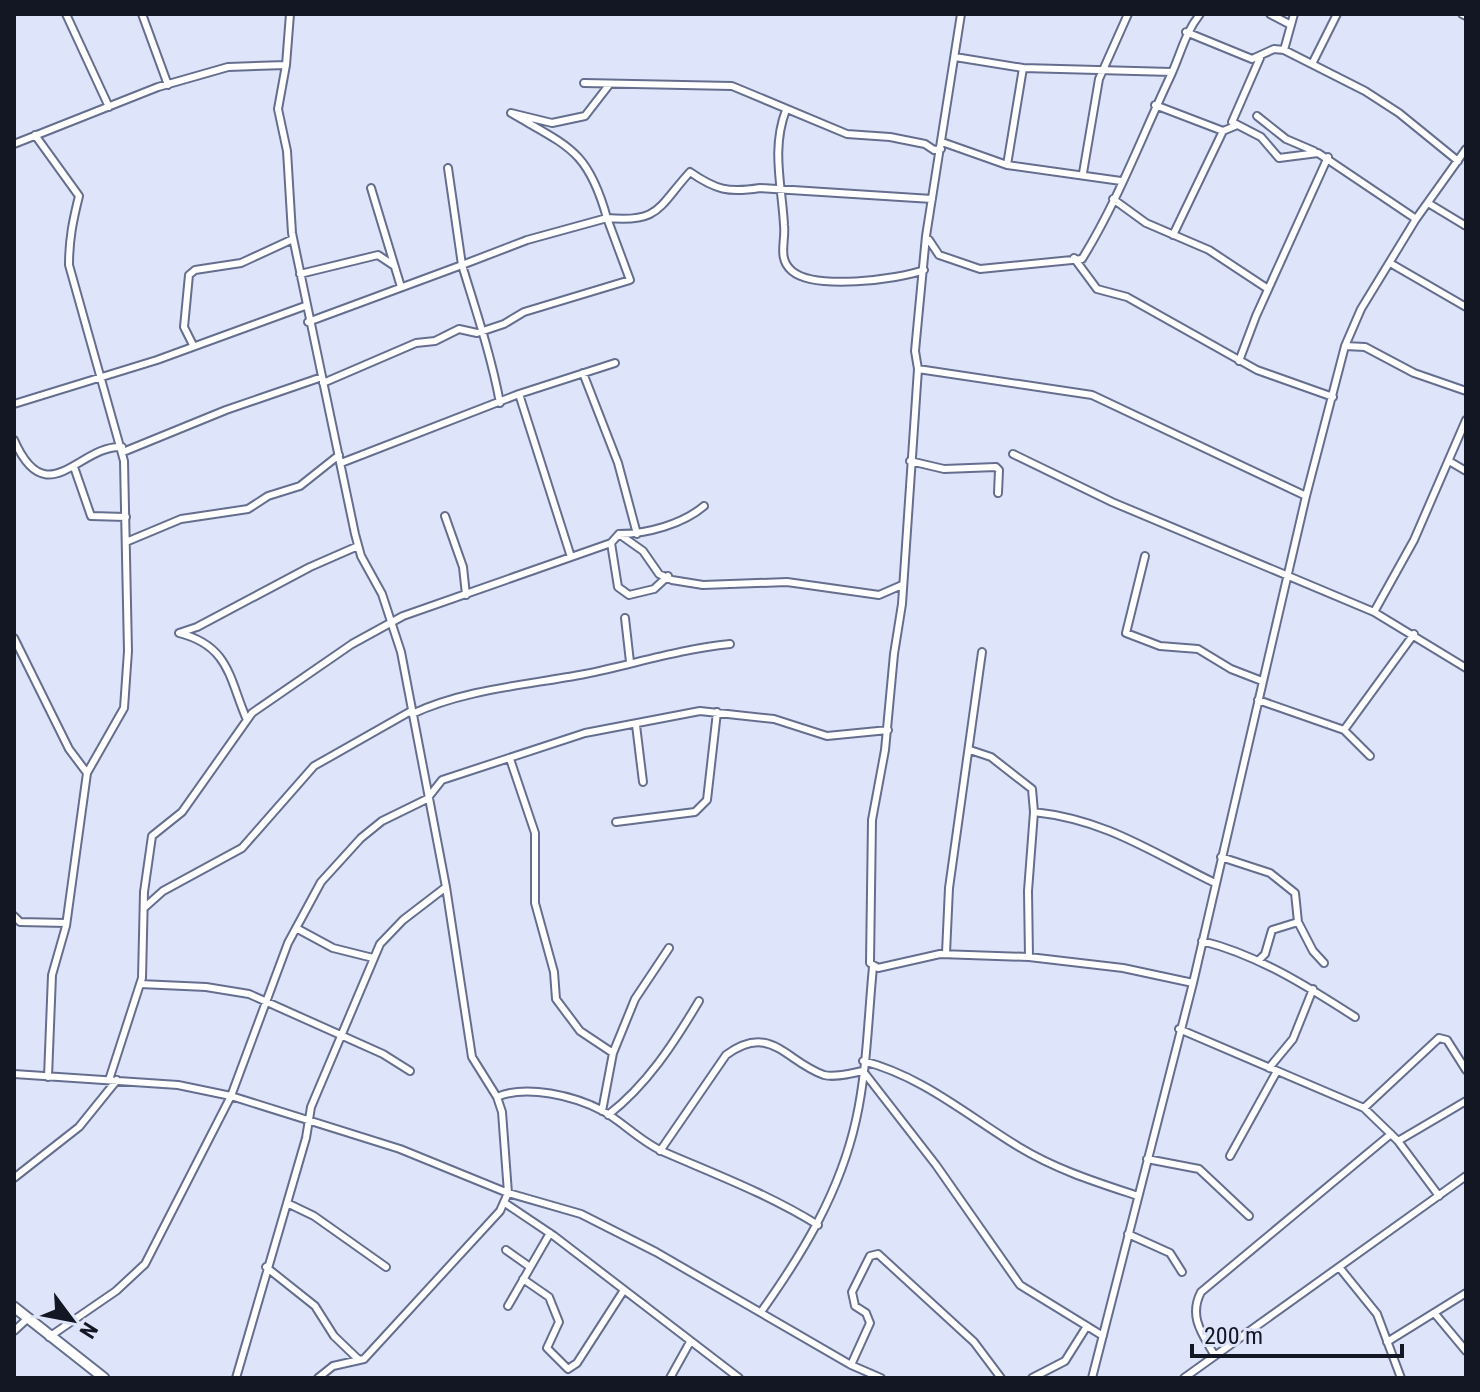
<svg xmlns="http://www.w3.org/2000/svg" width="1480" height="1392" font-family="'Roboto Condensed',sans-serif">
	<rect width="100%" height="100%" fill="#dee5fb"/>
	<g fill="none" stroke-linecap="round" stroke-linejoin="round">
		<g stroke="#656e8e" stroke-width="10">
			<path id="minor" d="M66 14 109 107
				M142 14 168 85
				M290 14 286 65 278 109 287 151 292 233 355 534 361 556 382 594 401 652 446 887 472 1057 497 1097 502 1112 508 1193 500 1211 364 1359 333 1366 318 1378
				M961 14 926 236 915 351 918 369 902 604 894 654 885 750 872 820 870 963 878 968 940 954 1029 957 1123 968 1193 983
				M1270 14 1291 25
				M1462 14 1466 16
				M1186 32 1252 59 1274 49 1284 50 1365 91 1399 113 1458 161
				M1284 50 1294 14
				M955 57 1023 68 1172 72
				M1260 58 1232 122 1261 137 1279 158 1318 153 1416 219
				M1312 64 1337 14
				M584 83 732 86 847 134 890 137 925 144 934 150 941 149
				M609 85 585 116 552 123 511 113C569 147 588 150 607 218 660 223 658 207 690 172 716 190 728 193 760 188L932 199
				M1155 105 1223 131 1235 126
				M786 110C771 149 782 186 784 225 786 242 777 258 792 271 814 290 897 280 924 270
				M1257 116 1286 139 1314 151
				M35 135 79 196C73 220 69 239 69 265L124 461 128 651 124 708 87 773 66 926 52 975 48 1077
				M942 142 1007 165 1121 181
				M14 144 158 87 228 67 286 65
				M1007 165 1023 68
				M1083 173 1099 79 1128 14
				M371 188 401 287
				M1113 199 1146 223 1209 250 1268 289
				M1428 203 1466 226
				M1173 235 1223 131
				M929 240 939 255 980 269 1082 259C1118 201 1142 136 1171 75 1181 53 1185 33 1200 14
				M1074 258 1097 289 1127 297 1257 370 1333 397
				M1390 263 1466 307
				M300 274 378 255 393 265
				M308 322 462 265 448 168
				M193 345 184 327 189 275 195 270 241 263 293 239
				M1345 346 1365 347 1414 373 1466 391
				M1239 361 1256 316 1328 157
				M918 369 1092 395 1306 496
				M583 373 618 463 637 534
				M323 383 416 343 435 341 459 329 477 333 504 324 524 312 630 280 607 218 527 240 462 265C476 311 491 355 500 403
				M519 394 571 557
				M14 404 157 360 305 306
				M14 440C47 515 80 444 122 447
				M123 452 226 410 322 377
				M1013 454 1112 502 1374 612 1466 668
				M910 461 944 469 996 467 999 470 998 493
				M1449 461 1466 471
				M341 463 519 394 615 363
				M74 467 91 516 126 517
				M445 516 463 567 466 595
				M619 534 643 551 659 574 672 580 703 585 787 582 879 595 902 585
				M126 542 181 519 248 509 268 496 300 486 339 455
				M611 543 618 587 629 595 654 589 668 576
				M1145 556 1126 633 1160 646 1198 649 1231 669 1262 681
				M1374 612 1414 540 1466 420
				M625 618 630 662
				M14 638 69 749 87 773
				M1258 700 1344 730 1370 756
				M412 714C465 689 528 685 585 674 634 664 680 649 730 644
				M247 720C229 679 230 646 179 633L197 627 310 567 358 546
				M636 725 643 782
				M1344 730 1414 634
				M970 750 991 757 1032 789 1034 812 1028 891 1029 957
				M510 759 535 833V903L554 972 556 999 580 1031 613 1053
				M1034 812C1107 820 1151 852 1215 883
				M616 822 695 812 707 800 717 712
				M1221 857 1270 873 1295 893 1298 922 1313 951 1324 963
				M144 908 163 891 242 848 314 766 411 711
				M14 916 20 922 66 923
				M296 928 333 948 373 958
				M1202 941C1258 955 1307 986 1355 1017
				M946 953 949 888 982 652
				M1258 961 1265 954 1272 930 1298 922
				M140 984 206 987 249 994 383 1054 410 1071
				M1179 1029 1364 1108 1398 1141 1439 1196
				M863 1061C922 1076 968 1116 1019 1147 1057 1170 1096 1182 1138 1196
				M1269 1068 1293 1039 1313 989
				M14 1074 178 1085 231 1096 400 1149 508 1193 581 1214 656 1252 851 1365 881 1378
				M109 1080 142 978 144 892 152 836 182 812 252 713 352 644 403 616 611 543 619 534C647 534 683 524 704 506
				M497 1097C526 1084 575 1096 603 1111 624 1123 641 1142 664 1152 717 1175 768 1194 818 1225
				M1364 1108 1439 1038 1447 1040 1466 1070
				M602 1111 613 1053 635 999 669 948
				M608 1115C647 1085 674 1043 699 1001
				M1398 1141 1466 1101
				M660 1151 726 1055C771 1022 786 1062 824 1075 835 1078 852 1073 863 1071L936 1165 1020 1285 1103 1336
				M1230 1156 1277 1071
				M1147 1159 1199 1169 1249 1216
				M14 1178 79 1127 117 1080
				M287 1203 314 1216 386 1267
				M505 1203 554 1236 739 1378
				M1128 1234 1170 1253 1182 1272
				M506 1250 530 1267
				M266 1267 315 1306 334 1336 359 1360
				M1339 1267 1377 1314 1401 1378
				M523 1279 549 1297 559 1322 547 1348 568 1369 577 1363 624 1290
				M508 1306 550 1233
				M761 1312C803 1253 840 1192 856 1120 867 1071 868 1018 873 967
				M1436 1315 1466 1351
				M14 1331 27 1319
				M49 1337 116 1291 145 1264 231 1096 288 943 321 882 361 838 382 821 427 799 442 780 585 733 700 711 774 719 827 736 888 730
				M1387 1342 1466 1293
				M1215 1356C1203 1335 1188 1317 1201 1292L1391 1134
				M851 1365 870 1323 866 1313 855 1306 852 1292 870 1256 878 1254 974 1342 1001 1378
				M236 1378 306 1138 311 1107 380 944 403 920 446 887
				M670 1378 690 1342
				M1032 1378 1065 1361 1087 1326
				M1092 1378 1193 983 1306 496 1345 346 1361 309 1416 219 1466 149
				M1184 1378 1466 1176"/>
		</g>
		<g stroke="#656e8e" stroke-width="13">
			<path id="secondary" d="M14 1307 104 1378"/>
		</g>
		<use href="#minor" stroke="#fff" stroke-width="6"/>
		<use href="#secondary" stroke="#fff" stroke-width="9"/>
	</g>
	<rect width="1480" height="1392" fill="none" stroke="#131723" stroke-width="32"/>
	<g transform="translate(72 1320) rotate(122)" stroke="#dee5fb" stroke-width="6" paint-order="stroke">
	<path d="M0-6L14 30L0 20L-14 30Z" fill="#131723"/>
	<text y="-12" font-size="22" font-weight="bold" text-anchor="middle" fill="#131723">N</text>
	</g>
	<path d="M1192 1344v12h210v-12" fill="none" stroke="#131723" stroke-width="4"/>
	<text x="1204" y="1344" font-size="24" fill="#131723" stroke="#dee5fb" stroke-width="6" paint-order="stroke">200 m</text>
</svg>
